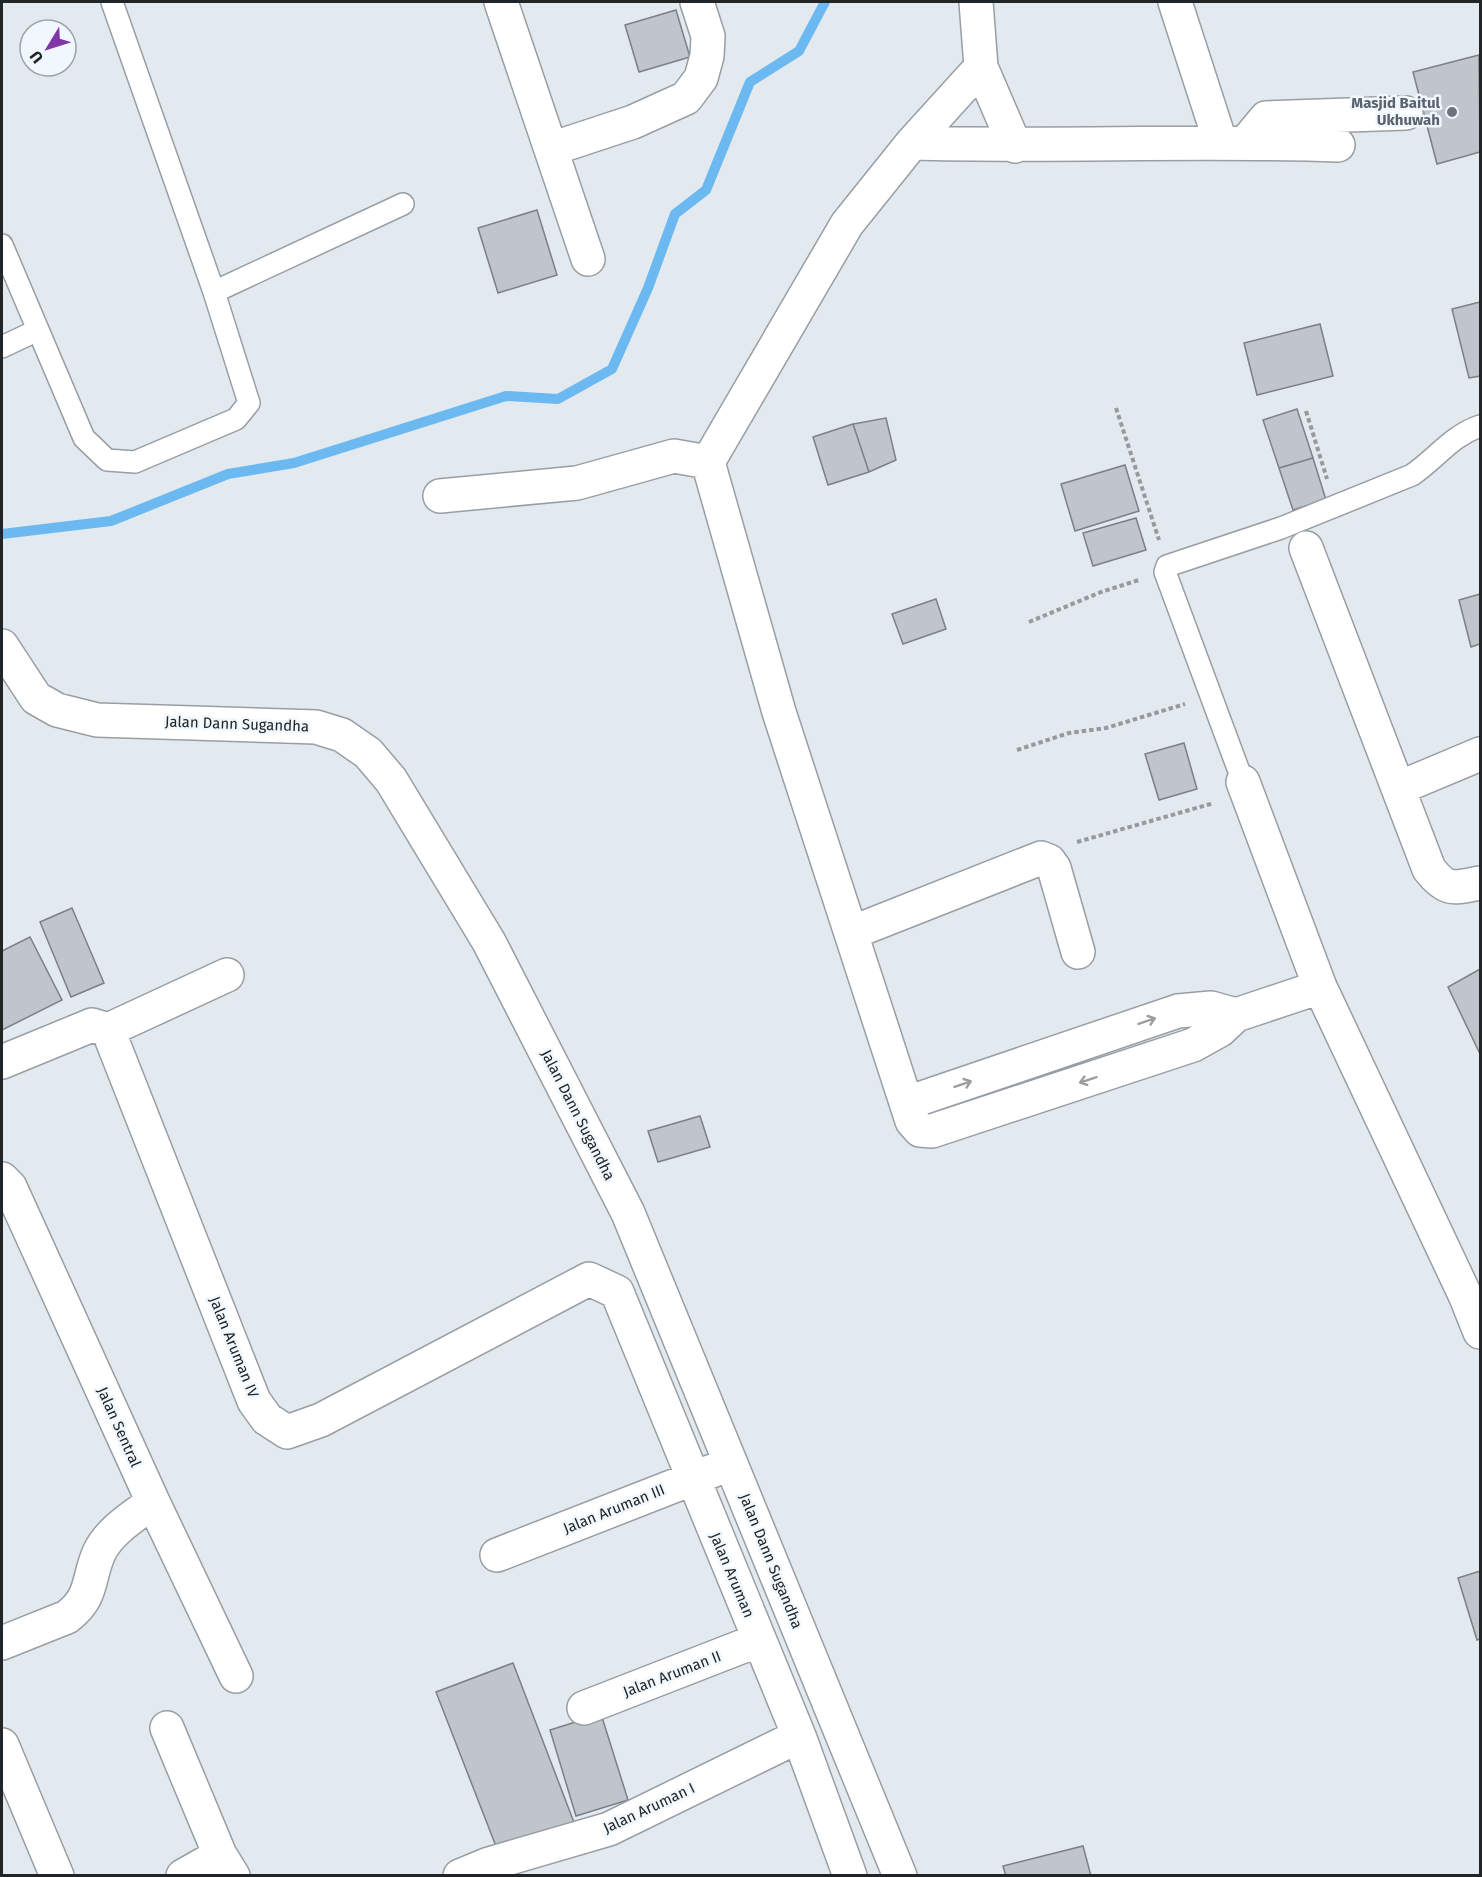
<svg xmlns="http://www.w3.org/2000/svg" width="1482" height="1877" font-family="'Fira Sans',sans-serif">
	<rect width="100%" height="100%" fill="#e3eaef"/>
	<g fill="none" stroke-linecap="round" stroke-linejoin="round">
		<path stroke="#6cb9f1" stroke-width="10" d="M2 534 111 521 228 474 294 463 506 396 558 399 612 369 648 288 675 214 706 190 750 82 799 51 825 2"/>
	</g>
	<path fill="#bfc5cb" stroke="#7a8085" stroke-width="1.5" d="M676 10 690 57 639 72 625 25Z
		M1479 55 1480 152 1437 164 1413 72Z
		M537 210 557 275 498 293 478 228Z
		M1480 302V376L1469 378 1452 309Z
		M1320 324 1333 376 1257 395 1244 343Z
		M1297 409 1313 458 1279 468 1263 420Z
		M886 418 896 460 869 472 853 424Z
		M853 424 869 472 828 485 813 437Z
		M1313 458 1326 500 1293 510 1279 468Z
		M1125 465 1139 511 1075 531 1061 484Z
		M1136 518 1146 550 1093 566 1083 533Z
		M1480 594V644L1471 647 1459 600Z
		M936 599 946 629 903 644 892 614Z
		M1184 743 1197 789 1159 800 1145 754Z
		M72 908 104 983 71 997 40 922Z
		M30 937 62 1000 2 1030V951Z
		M1480 969V1054L1448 987Z
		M700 1116 710 1147 658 1162 648 1131Z
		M1480 1571V1639L1477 1640 1458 1578Z
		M513 1663 575 1825 499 1854 436 1692Z
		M601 1714 628 1800 576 1816 550 1730Z
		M1083 1846 1091 1876H1006L1003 1866Z"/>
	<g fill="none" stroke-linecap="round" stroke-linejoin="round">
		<g stroke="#989ea4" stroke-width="24">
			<path id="service" d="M2 245 84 438 107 460 135 462 236 419 249 403 214 292 112 2
				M214 292 403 204
				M2 347 38 330
				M1243 782 1165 572 1167 566 1281 528 1412 475C1437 458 1451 436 1480 426"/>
		</g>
		<g stroke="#989ea4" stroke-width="36">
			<path id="minor" d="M501 2 588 259
				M976 2 981 67 1015 146
				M1175 2 1220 141
				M981 67 912 143 847 224 708 462 779 712 912 1121 920 1130 932 1131 1193 1045 1220 1030 1236 1015 1320 987
				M1246 142 1266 118 1406 113
				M912 143C1055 147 1196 140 1338 145
				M551 149 633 122 686 98 701 78 707 56 708 36 697 2
				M440 496 577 483 674 456 708 462
				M1306 548 1429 869C1447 892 1453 888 1480 883
				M2 646 36 698 57 710 97 720 316 727 342 735 368 753 391 780 489 942 628 1213 900 1876
				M1243 782 1320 987 1466 1297 1480 1332
				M1399 788 1480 754
				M851 933 1041 858 1049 861 1054 868 1078 952
				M108 1030 227 975
				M2 1062 92 1025 108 1030 254 1401 267 1419 287 1432 321 1420 589 1279 617 1292 799 1736 850 1876
				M907 1103 1178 1011 1211 1008 1236 1015
				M2 1179 10 1187 153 1502 236 1676
				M497 1555 712 1471
				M2 1643 67 1617C94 1596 87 1580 99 1553 109 1531 134 1516 153 1502
				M584 1708 759 1640
				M167 1728 220 1855 233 1876
				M2 1745 57 1876
				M183 1876 220 1855
				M460 1876 489 1864 609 1829 799 1736"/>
		</g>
		<path stroke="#959a9e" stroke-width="4" stroke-dasharray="4.5 3" stroke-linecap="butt" d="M1116 408 1159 540
			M1306 411 1327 479
			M1029 622 1101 592 1139 580
			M1017 750 1069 733 1106 728 1185 704
			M1077 842 1214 803"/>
		<use href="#service" stroke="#fff" stroke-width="21"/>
		<use href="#minor" stroke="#fff" stroke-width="33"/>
	</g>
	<defs><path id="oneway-shaft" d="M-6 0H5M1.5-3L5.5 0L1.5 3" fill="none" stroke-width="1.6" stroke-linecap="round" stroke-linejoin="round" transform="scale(1.5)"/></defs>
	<g stroke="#9c9d9e">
		<use href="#oneway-shaft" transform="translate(1147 1021) rotate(-19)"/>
		<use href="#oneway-shaft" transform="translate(1088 1080) rotate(162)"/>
		<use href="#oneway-shaft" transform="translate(963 1084) rotate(-19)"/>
	</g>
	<circle fill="#6b7280" stroke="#f0f7fd" stroke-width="2" cx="1452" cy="112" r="6"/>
	<g text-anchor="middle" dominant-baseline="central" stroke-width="5" stroke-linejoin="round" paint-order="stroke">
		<g font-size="15" font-weight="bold" fill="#5b616d" stroke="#f0f7fd" text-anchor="end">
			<text x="1440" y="103">Masjid Baitul<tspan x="1440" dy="17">Ukhuwah</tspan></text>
		</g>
		<g font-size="15" fill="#222527" stroke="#f0f7fd">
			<text transform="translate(237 724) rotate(2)">Jalan Dann Sugandha</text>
			<text transform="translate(578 1115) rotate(63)">Jalan Dann Sugandha</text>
			<text transform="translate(234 1347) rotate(68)">Jalan Aruman IV</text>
			<text transform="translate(119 1427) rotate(66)">Jalan Sentral</text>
			<text transform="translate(614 1509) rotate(-22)">Jalan Aruman III</text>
			<text transform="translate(771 1561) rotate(68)">Jalan Dann Sugandha</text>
			<text transform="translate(732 1575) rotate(67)">Jalan Aruman</text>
			<text transform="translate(672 1674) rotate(-21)">Jalan Aruman II</text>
			<text transform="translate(649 1808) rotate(-25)">Jalan Aruman I</text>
		</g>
	</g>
	<rect width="1482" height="1877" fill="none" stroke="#222527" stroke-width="6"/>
	<g transform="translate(48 48) rotate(232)"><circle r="28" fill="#f0f7fd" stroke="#9ea3a7" stroke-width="1.5"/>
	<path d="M0-4.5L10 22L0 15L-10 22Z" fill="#8036a8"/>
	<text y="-9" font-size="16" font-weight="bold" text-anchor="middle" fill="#222527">U</text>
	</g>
</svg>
